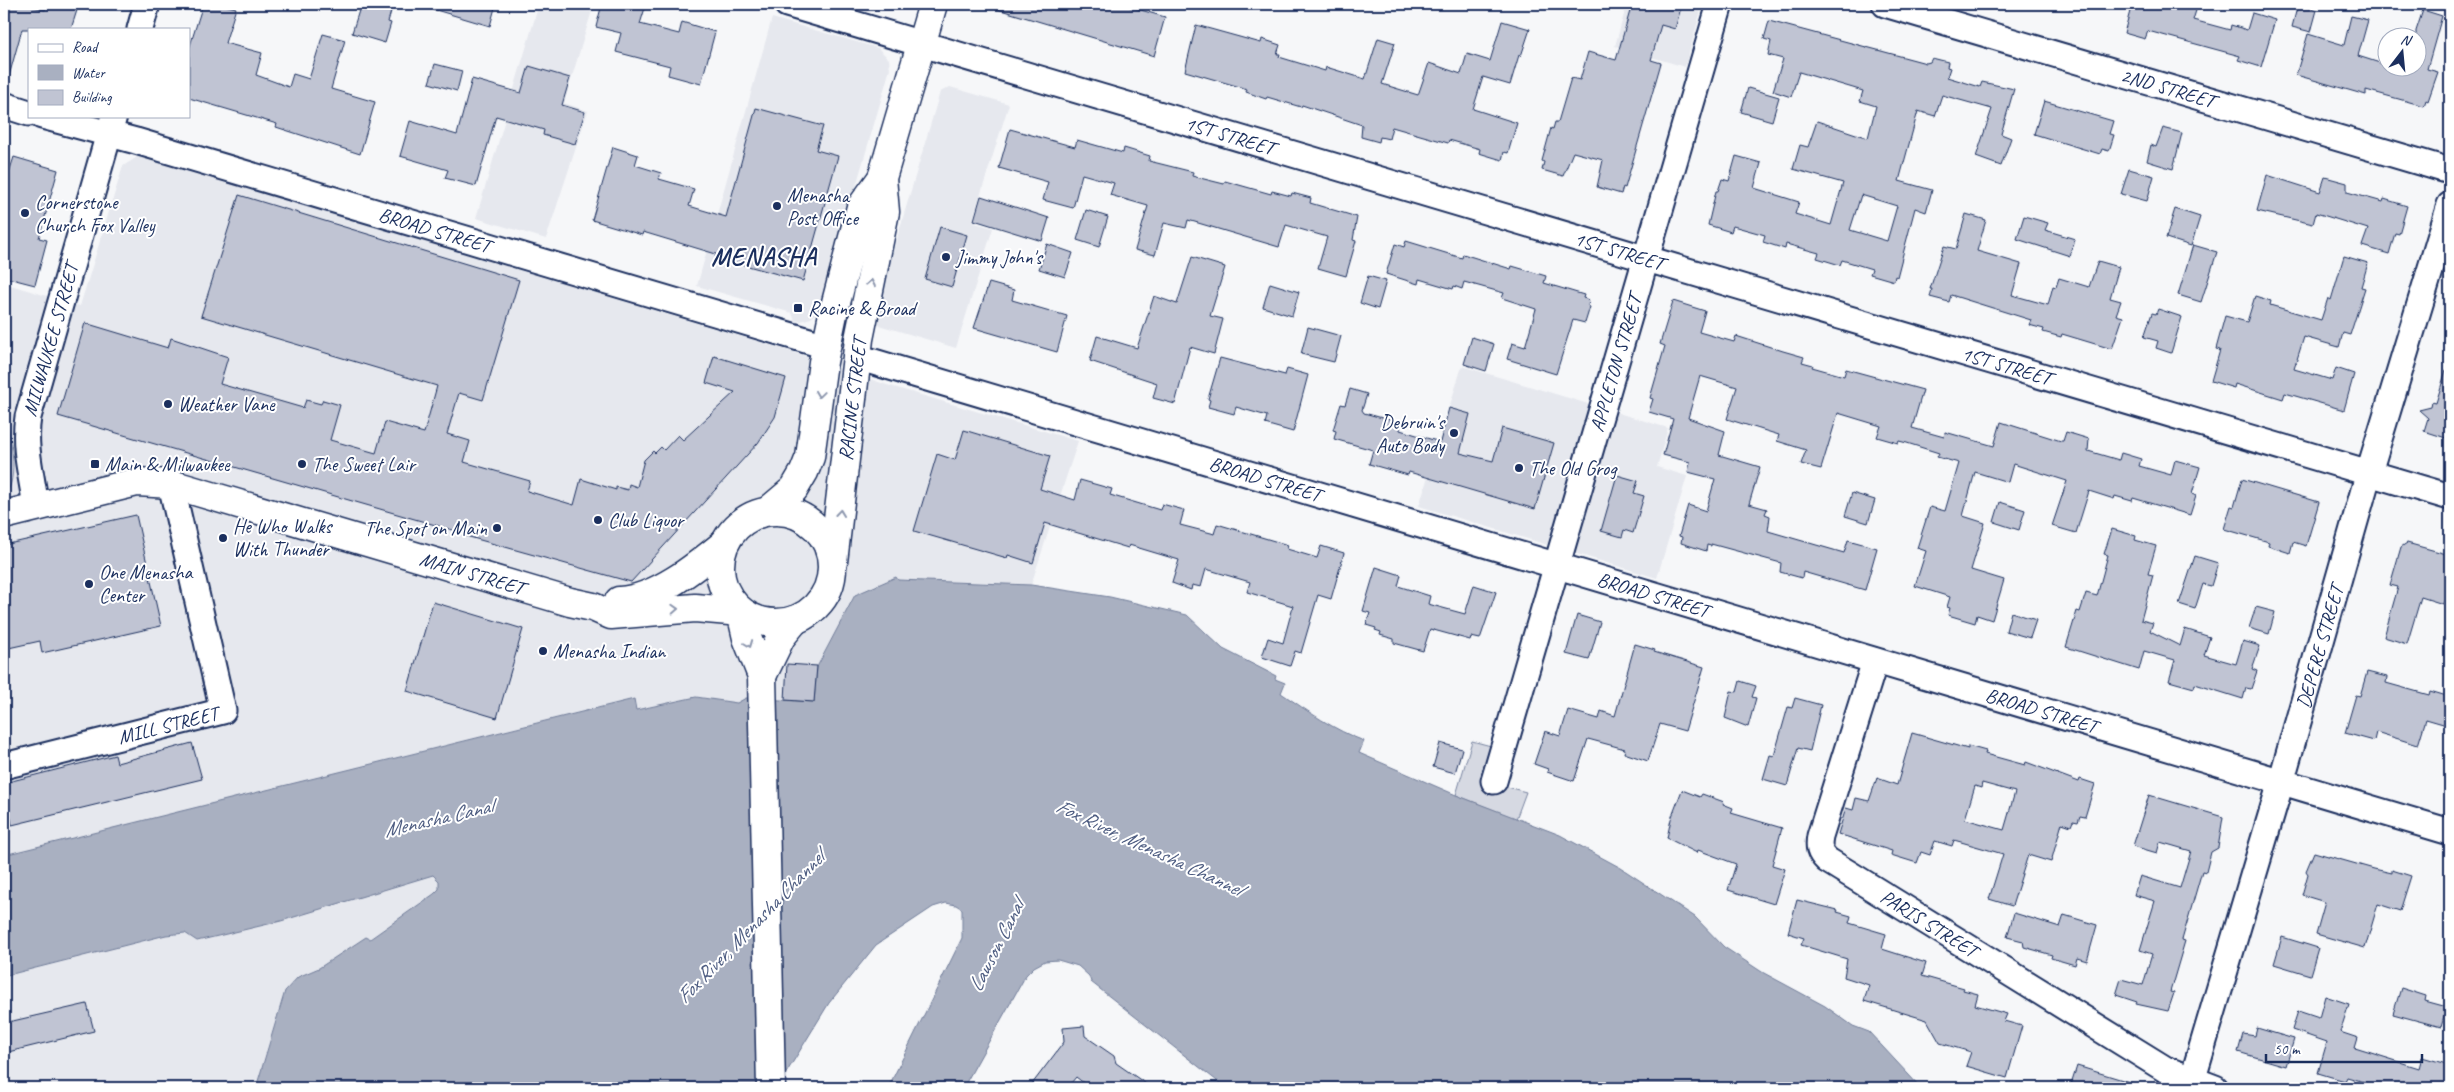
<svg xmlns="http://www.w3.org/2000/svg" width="2454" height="1092" font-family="Caveat,sans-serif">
	<rect width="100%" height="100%" fill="#f6f7f9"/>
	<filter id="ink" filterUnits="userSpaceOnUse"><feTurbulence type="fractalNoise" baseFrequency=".02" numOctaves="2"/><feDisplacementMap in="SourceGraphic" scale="10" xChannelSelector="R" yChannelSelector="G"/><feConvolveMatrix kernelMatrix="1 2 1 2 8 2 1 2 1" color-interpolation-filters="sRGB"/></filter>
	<g filter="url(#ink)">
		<path fill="#e6e8ee" d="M539 4H594L564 103 588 111 546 239 476 218Z
			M1627 4H1703L1685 67 1615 46Z
			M772 18 878 48 889 59 890 69 820 310 811 318 801 321H795L792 313 697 286Z
			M950 87 1009 104 972 222 993 228 956 348 872 323 940 92Z
			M139 156 790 351 887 385 1078 441 1031 585 898 580 895 578 855 595 817 666 814 702 738 703 696 697 635 710 633 699 4 855V283L80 306 123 166Z
			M1462 366 1668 428 1657 467 1687 476 1657 578 1419 506Z
			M428 875H433L439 881V889L434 894 370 939 366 937 319 968 298 977 285 990 256 1088H4V976L166 935 186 933 198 941 281 921Z"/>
		<path fill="#d6d9e2" stroke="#7884a0" d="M4 412H6C9 437 21 476 4 497Z
			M1472 741 1491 746 1481 780 1526 792 1516 819 1456 795Z"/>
		<path fill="#a9b0c1" stroke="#707c99" d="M896 577 898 580 1031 585 1110 597 1187 615 1223 649 1276 676 1275 679 1285 683 1281 693C1309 712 1334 730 1364 741L1359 753 1456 795 1560 835 1621 868 1695 917 1724 947 1762 972 1825 1006 1853 1026 1869 1032 1921 1088H1226L1091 982 1089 976 1078 966 1058 960 1045 961 1034 967 1026 975 963 1088H888L962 938V909L956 905 946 903 933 907 876 945 829 1003 777 1088H256L285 991 298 977 319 968 366 937 370 939 434 894 439 889V881L433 875 281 921 197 941 185 933 166 935 4 976V855L634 699 636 710 696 697 737 703 746 698 814 702 817 667 855 595Z"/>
		<path fill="#c0c4d3" stroke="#1b2f5e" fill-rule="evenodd" d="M4 4H23L45 10 47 4H79L71 29H22L9 76 4 75Z
			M203 4H220L236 8 225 43 262 53 256 75 289 87 293 74 309 79 323 34 345 40 331 89 375 102 360 154 276 127 277 124 189 98V49Z
			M361 4H393L388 22 391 23 385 43 352 33Z
			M430 4H496L490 26 429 8Z
			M602 4H628L645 8 640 24 679 34 682 22 715 32 701 84 668 75 670 66 616 52 621 33 596 27Z
			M995 4H1120L1165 17 1154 56 994 8Z
			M1632 4H1682L1675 29 1661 25 1651 60 1661 63 1625 188 1623 187 1621 194 1597 187 1603 160 1573 152 1563 176 1542 170 1544 162 1542 161 1551 128 1553 129 1555 122H1558L1571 78 1580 80 1588 52 1616 60Z
			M2132 4H2198L2193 20 2230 30 2231 25 2247 30 2252 13 2275 20 2261 67 2238 60 2240 56 2148 31 2145 39 2124 33Z
			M2298 4 2317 10 2311 32 2292 27Z
			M2423 10 2442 16 2427 69 2438 72 2428 101 2426 100 2424 106 2366 90V95L2296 75 2308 34 2344 45 2351 16 2368 20 2358 56 2386 65V68H2416V31Z
			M1502 21 1530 29 1521 56 1519 55 1510 85 1483 77 1473 109 1517 123 1508 153 1504 152 1502 160 1479 153 1480 149 1449 140 1448 143 1392 127 1389 139 1380 137 1379 142 1361 137 1362 125 1302 105 1301 107 1267 97 1266 99 1246 92 1247 89 1185 71 1196 25 1261 43 1262 39 1280 45 1277 54H1280L1279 57 1325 71 1326 67 1365 79 1378 38 1395 43 1382 84 1418 95 1429 63 1461 74 1467 54 1490 61Z
			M1769 21 1926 63 1930 62 1932 58 1948 62 1947 67 1950 68 1947 77 1980 87 1982 82 2014 89 2001 134 2011 138 2001 166 1976 157 1992 109 1942 95 1935 116 1918 111 1899 181 1932 190 1926 212 1915 208 1897 277 1895 276 1894 281 1870 274 1872 269 1842 260 1840 265 1817 258 1819 253 1786 244 1785 249 1763 242 1765 235 1733 226 1731 232 1708 225 1716 191H1718L1722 179 1729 181 1736 156 1761 163 1754 188 1799 202 1795 214 1831 225 1843 183 1793 169 1800 145 1808 147 1817 121 1868 138 1876 106 1860 101 1863 91 1799 72 1791 97 1773 91 1783 59 1768 55 1771 41 1764 39ZM1861 195 1897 206 1887 241 1850 230Z
			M435 64 462 71 457 91 429 83Z
			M529 66 570 78 562 105 585 112 575 144 543 135 544 130 496 116 476 186 445 178 448 170 400 156 410 121 457 135 472 79 521 93Z
			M1748 88 1779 97 1772 121 1741 112Z
			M2044 101 2113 121 2109 134 2114 135 2109 151 2102 149 2100 154 2034 134Z
			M756 108 823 126 816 150 838 156 803 281 715 257 716 254 643 232 642 235 592 220 613 147 638 155 635 165 661 173 659 179 694 189 689 206 726 217Z
			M2163 128 2182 133 2173 169 2147 161 2151 145 2156 147Z
			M1010 129 1075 147 1077 140 1123 153 1124 148 1150 156 1149 161 1193 172 1192 176 1224 184 1225 181 1271 194 1272 191 1291 196 1292 193 1311 198 1310 203 1357 217 1353 240 1356 241 1346 276 1318 268 1327 237 1286 225 1279 247 1188 220 1186 228 1164 223 1155 255 1135 250 1148 206 1110 195 1114 183 1082 174 1073 208 1043 200 1048 182 999 168Z
			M14 157 58 170 39 238 47 240 35 285 4 277V188Z
			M2129 169 2154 176 2147 201 2121 194Z
			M2267 175 2320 192 2325 177 2347 183V192L2383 202 2384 199 2407 206 2399 234 2395 233 2389 254 2362 246 2368 229 2316 213 2313 224 2257 211Z
			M239 195 519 280 483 400 459 393 447 434 470 441 464 462 530 481 527 491 574 505 581 479 616 490V487L628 490 629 484 637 487 644 460 653 451 655 453 661 447 664 450 678 435 683 440 735 392 706 383 714 356 786 378 775 417 758 443 631 582 462 535 463 533 58 416 85 323 168 348 171 338 228 357 220 384 303 408 306 400 321 404 323 400 340 405 330 440 376 453 385 422 424 433 437 386 201 316Z
			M981 196 1049 218 1042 241 974 220Z
			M2175 209 2200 217 2191 246 2166 238Z
			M1086 210 1108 217 1099 247 1077 240Z
			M1966 214 1986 220 1977 251 2021 264 2012 295 2048 305 2053 286 2056 287 2059 278 2089 287 2098 261 2119 267 2110 298 2121 301 2116 315 2123 317 2112 349 2062 334 2061 337 2043 332 2044 329 2029 325 2031 320 1951 295 1949 302 1930 297 1932 289H1930L1944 246 1956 249Z
			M2024 216 2048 223 2045 230 2075 239 2070 256 2017 239Z
			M940 227 967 235 952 287 925 279Z
			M1406 241 1462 258 1463 254 1511 269 1512 266 1546 276 1544 283 1584 295 1583 298 1589 300 1588 306 1590 307 1585 323 1573 320 1556 374 1507 359 1512 343 1525 347 1536 309 1502 298 1504 293 1464 282 1462 289 1454 286 1453 289 1419 279 1418 284 1386 274 1395 244 1404 247Z
			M1047 244 1073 253 1065 277 1039 269Z
			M2193 245 2217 252 2201 302 2178 295Z
			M2344 256 2368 263 2361 287 2365 288 2350 335 2343 333 2339 347 2304 337 2294 369 2332 380 2336 368 2354 374 2344 410 2285 393 2283 399 2235 384 2234 388 2211 381 2220 350 2216 349 2225 316 2247 322 2255 296 2271 301 2270 305 2321 320 2328 298 2331 300Z
			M1192 257 1225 267 1210 316 1223 319 1214 354 1190 347 1175 404 1153 398 1157 383 1090 361 1097 336 1137 348 1154 296 1177 304Z
			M1368 276 1386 281 1378 309 1360 303Z
			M989 283 1014 290 1012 300 1067 316 1057 352 974 328Z
			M1270 283 1299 292 1292 316 1263 307Z
			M1673 301 1705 311 1699 332 1734 342 1736 336 1783 351 1804 357 1802 362 1813 365 1812 367 1844 376 1846 369 1923 390 1912 428 1944 437 1945 432 1994 446 2001 422 2061 441H2063L2066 432 2089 439 2088 451 2119 460 2121 453 2141 459 2139 466 2171 475 2175 460 2200 467 2192 494 2196 496 2190 515 2133 498 2132 501 2115 496 2114 499 2089 491 2076 533 2052 526 2067 481 2013 464 2008 482 1975 472 1963 516 1985 523 1971 570 2004 580 1992 620 1977 615 1975 623 1948 615 1950 608 1947 607 1950 597 1915 586 1926 551 1917 548 1930 507 1945 511 1959 463 1937 457 1939 453 1907 443 1899 441 1898 443 1877 437 1881 426 1838 413 1821 469 1801 464 1806 450 1777 441 1779 435 1727 419 1737 387 1700 376 1688 418 1725 431 1719 455 1760 467 1749 504 1767 509 1765 514 1770 516 1768 531 1844 553 1848 540 1877 548 1865 590 1803 572 1802 578 1780 572 1781 563 1711 544V546L1707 545 1706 551 1681 543 1682 537 1679 536 1688 505 1706 511 1715 479 1688 472 1690 462 1663 455 1673 419 1649 412 1653 399 1650 398 1665 346 1660 344Z
			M2158 309 2182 317 2171 353 2156 348 2158 341 2144 337 2152 313 2156 314Z
			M1308 327 1341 336 1334 362 1301 354Z
			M1472 337 1494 344 1486 371 1464 364Z
			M1220 358 1285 375 1287 369 1308 375 1293 432 1265 424 1267 416 1236 407 1234 414 1208 407 1210 400 1208 399Z
			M2446 370H2450V424L2446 438 2424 431 2428 418 2419 410 2431 407 2432 402 2436 403Z
			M1350 389 1367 394 1362 410 1364 413 1401 423 1400 430 1440 442 1449 408 1470 414 1460 453 1493 461 1502 428 1554 443 1535 509 1409 472 1408 475 1369 464 1373 450 1334 439 1336 431 1333 430 1341 404 1345 405Z
			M964 430 1050 456 1040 489 1075 500 1080 480 1112 489 1110 495 1160 510 1162 504 1184 510 1180 525 1211 533 1214 534 1217 524 1288 545 1287 549 1317 558 1321 546 1344 553 1331 599 1318 595 1301 653 1295 651 1290 666 1262 657 1268 638 1283 643 1293 606 1247 592 1250 582 1206 569 1201 587 1192 585 1191 590 1172 583 1179 560 1129 545 1128 548 1045 523 1033 563 1008 555 1007 558 914 531 937 454 955 460Z
			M1617 475 1638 481 1634 493 1644 496 1633 533 1624 530 1622 537 1601 531Z
			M2242 479 2319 502 2306 546 2293 542 2290 553 2268 546 2269 542 2224 529 2231 506 2234 507Z
			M1852 493 1875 500 1868 523 1845 516Z
			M2000 502 2025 510 2019 530 1994 522Z
			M136 515 161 626 42 653 40 641 4 649V545Z
			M2112 529 2136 536 2135 540 2156 546 2148 574 2153 575 2141 620 2153 623 2150 631 2180 646 2185 629 2210 637 2204 655 2236 664 2243 641 2260 646 2252 669 2257 671 2251 689 2246 688 2243 699 2195 684 2194 688 2169 681 2175 660 2144 651 2139 670 2066 647 2077 611 2080 612 2086 593 2097 596 2108 555 2104 554Z
			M2407 543 2450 555V595L2446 594 2443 604 2421 597 2407 644 2384 637 2398 587 2390 585 2401 547Z
			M2195 556 2218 563 2211 586 2203 584 2195 609 2179 604Z
			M1376 567 1401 575 1398 586 1430 596 1428 604 1465 614 1474 585 1496 592 1480 639 1471 637 1470 640 1430 629 1423 651 1394 643V639L1380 635 1381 632 1375 630 1376 628 1366 625 1370 613 1363 611Z
			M433 602 523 629 497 718 407 691Z
			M2256 607 2275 612 2269 634 2249 628Z
			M2011 612 2036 620 2030 638 2006 631Z
			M1577 615 1600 622 1589 660 1566 654Z
			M1635 644 1655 650 1654 652 1704 667 1685 731 1660 724 1648 761 1624 753 1625 749 1588 739 1574 781 1547 772 1548 769 1534 764 1545 731 1560 736 1568 710 1599 719 1601 711 1615 716Z
			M787 664 817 666 814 702 785 700Z
			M2367 672 2387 677 2386 683 2429 695 2430 691 2450 697V726L2426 719 2418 745 2376 732 2374 741 2345 733 2356 695 2360 696Z
			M1740 681 1756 686 1752 697 1756 698 1748 727 1725 718 1731 691 1737 692Z
			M1795 698 1821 705 1810 751 1798 748 1787 786 1763 779 1770 755 1774 756 1788 707 1792 708Z
			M1912 733 1968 749V746L1986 751 1985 754 2025 765 2026 762 2079 782 2080 779 2095 784 2085 817 2080 816 2078 822 2073 821 2071 826 2062 823 2051 862 2028 855 2012 906 1989 899 2003 854 1954 840 1952 846 1935 841 1930 855 1921 852 1917 863 1891 855 1892 851 1838 834 1846 808 1853 810 1856 798 1869 801 1877 778 1897 785ZM1982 783 2015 792 2004 830 1965 819 1975 786 1981 788Z
			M192 743 202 779 12 825 4 783 115 755 117 763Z
			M1440 743 1462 749 1455 773 1433 767Z
			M1682 790 1700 797 1702 794 1724 802 1723 804 1733 808 1731 813 1782 828 1772 865 1785 869 1774 904 1728 890 1736 864 1698 850 1697 853 1667 838 1671 819Z
			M2149 795 2223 817 2218 848 2211 852 2206 872 2202 871 2182 940 2185 941 2170 992 2174 993 2168 1011 2136 1004 2137 1002 2116 995 2121 979 2143 985 2152 954 2140 950 2155 901 2134 895 2140 876 2180 888 2191 851 2160 842 2157 853 2133 846Z
			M2314 852 2374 869 2392 873V870L2411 876 2400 911 2378 904 2365 948 2316 934 2325 902 2302 895 2308 874 2306 871Z
			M1797 900 1838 910 1837 912 1851 916 1849 923 1886 934 1882 949 1926 963 1922 976 1964 988 1963 990 1978 994 1975 1005 2007 1014 2004 1021 2022 1026 2007 1078 1966 1066 1971 1052 1940 1043 1927 1020 1864 1001 1869 985 1844 977 1847 959 1801 945 1804 938 1788 933Z
			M2014 913 2060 927 2064 915 2097 925 2087 961 2077 958 2075 965 2051 958 2052 955 2024 947 2023 941 2007 937Z
			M2282 937 2318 948 2310 975 2274 964Z
			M2401 988 2426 996 2425 1001 2447 1007 2441 1027 2393 1014Z
			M2325 996 2349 1004 2340 1032 2358 1038 2355 1048 2419 1068 2422 1057 2450 1065V1088H2386L2347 1077 2345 1081 2318 1073 2327 1042 2292 1030 2298 1011 2319 1018Z
			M87 1004 94 1031 4 1053V1023Z
			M1084 1026 1085 1036 1114 1056 1116 1063 1152 1088H1090L1076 1077 1067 1088H1029L1064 1042 1063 1028Z
			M2257 1028 2294 1039 2286 1066 2238 1052 2243 1034 2255 1036Z
			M2077 1066 2136 1084V1088H2070Z"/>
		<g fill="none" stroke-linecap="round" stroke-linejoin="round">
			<g stroke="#1b2f5e" stroke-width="29">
				<g id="minor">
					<path id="s1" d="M787 4 2450 497"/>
					<path id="s2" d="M1885 4 2450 171"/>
					<path d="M140 29 147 4"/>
					<path d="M4 105 29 113"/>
					<path id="s3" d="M42 116 136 141 826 346"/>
					<path id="s4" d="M857 357 2450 832"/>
					<path id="s5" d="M36 507C32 477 23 447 28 417L114 116"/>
					<path id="s6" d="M1875 661 1820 836C1818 847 1819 852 1827 860L2165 1069 2215 1088"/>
					<path id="s7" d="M4 766 223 711 171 484"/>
					<path id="s8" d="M1494 781 1720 4"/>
					<path id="s9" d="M2190 1088 2281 782 2369 472 2450 205"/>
				</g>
			</g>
			<g stroke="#1b2f5e" stroke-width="31">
				<g id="major">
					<circle cx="776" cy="567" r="56"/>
					<path d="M768 511 794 489 804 472 810 457 823 362 833 314 861 207 882 178"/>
					<path id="s10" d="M4 515 137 482 171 484 570 602 593 607 611 615 695 608 741 612 747 638 762 676 771 1088"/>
					<path id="s11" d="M833 562 859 339 885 212 882 178 933 4"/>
					<path d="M619 601C655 600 697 566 725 543"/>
					<path d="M762 676 781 637 795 620"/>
				</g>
			</g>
			<use href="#minor" stroke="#fff" stroke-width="25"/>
			<use href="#major" stroke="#fff" stroke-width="28"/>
		</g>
		<defs><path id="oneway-chevron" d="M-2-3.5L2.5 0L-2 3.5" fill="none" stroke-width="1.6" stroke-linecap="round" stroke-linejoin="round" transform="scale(1.25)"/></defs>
		<g stroke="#8d97ae">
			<use href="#oneway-chevron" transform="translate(871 283) rotate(-79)"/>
			<use href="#oneway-chevron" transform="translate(819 394) rotate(98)"/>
			<use href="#oneway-chevron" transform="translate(840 513) rotate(-84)"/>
			<use href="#oneway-chevron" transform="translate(675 609) rotate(-3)"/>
			<use href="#oneway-chevron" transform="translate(749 644) rotate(69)"/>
		</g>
	</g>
	<g fill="#1b2f5e" stroke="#fff" stroke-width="2">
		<circle cx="777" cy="206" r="5"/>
		<circle cx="25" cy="213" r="5"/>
		<circle cx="946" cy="257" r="5"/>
		<rect x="793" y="303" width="10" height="10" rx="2.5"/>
		<circle cx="168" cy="404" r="5"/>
		<circle cx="1454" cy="433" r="5"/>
		<rect x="90" y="459" width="10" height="10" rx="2.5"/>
		<circle cx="302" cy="464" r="5"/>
		<circle cx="1519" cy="468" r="5"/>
		<circle cx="598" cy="520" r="5"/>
		<circle cx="497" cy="528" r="5"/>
		<circle cx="223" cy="538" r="5"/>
		<circle cx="89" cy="584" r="5"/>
		<circle cx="543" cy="651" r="5"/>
	</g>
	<g text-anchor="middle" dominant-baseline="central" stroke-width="4" stroke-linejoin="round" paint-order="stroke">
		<g font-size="20" fill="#1b2f5e" stroke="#fff">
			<text stroke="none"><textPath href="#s2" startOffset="295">2ND STREET</textPath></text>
			<text stroke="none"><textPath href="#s1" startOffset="462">1ST STREET</textPath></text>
			<text stroke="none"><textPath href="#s3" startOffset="409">BROAD STREET</textPath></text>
			<text stroke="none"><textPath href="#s1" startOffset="868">1ST STREET</textPath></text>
			<text stroke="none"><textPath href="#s5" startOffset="171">MILWAUKEE STREET</textPath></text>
			<text stroke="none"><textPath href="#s8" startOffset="435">APPLETON STREET</textPath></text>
			<text stroke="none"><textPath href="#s1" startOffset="1272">1ST STREET</textPath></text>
			<text stroke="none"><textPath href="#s11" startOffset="164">RACINE STREET</textPath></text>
			<text stroke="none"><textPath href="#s4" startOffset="426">BROAD STREET</textPath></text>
			<text stroke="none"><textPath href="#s10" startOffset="485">MAIN STREET</textPath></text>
			<text stroke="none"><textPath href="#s4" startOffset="831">BROAD STREET</textPath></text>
			<text stroke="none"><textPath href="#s9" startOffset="460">DEPERE STREET</textPath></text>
			<text stroke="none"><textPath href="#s4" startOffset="1236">BROAD STREET</textPath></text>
			<text stroke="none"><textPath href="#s7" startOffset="169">MILL STREET</textPath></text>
			<text stroke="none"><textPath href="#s6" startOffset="330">PARIS STREET</textPath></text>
		</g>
		<g font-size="20" fill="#1b2f5e" stroke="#fff" text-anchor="start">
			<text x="787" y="195">Menasha<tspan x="787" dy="23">Post Office</tspan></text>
			<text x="35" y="202">Cornerstone<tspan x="35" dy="23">Church Fox Valley</tspan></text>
			<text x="956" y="257">Jimmy John's</text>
			<text x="808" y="308">Racine &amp; Broad</text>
			<text x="178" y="404">Weather Vane</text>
			<text x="1444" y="422" text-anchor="end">Debruin's<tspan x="1444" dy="23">Auto Body</tspan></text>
			<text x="105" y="464">Main &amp; Milwaukee</text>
			<text x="312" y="464">The Sweet Lair</text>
			<text x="1529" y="468">The Old Grog</text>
			<text x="608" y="520">Club Liquor</text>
			<text x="233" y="526">He Who Walks<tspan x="233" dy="23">With Thunder</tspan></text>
			<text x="487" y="528" text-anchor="end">The Spot on Main</text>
			<text x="99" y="572">One Menasha<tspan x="99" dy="23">Center</tspan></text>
			<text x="553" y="651">Menasha Indian</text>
		</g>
		<g font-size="21" font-style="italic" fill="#4d5c81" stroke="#fff">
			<text transform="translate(438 818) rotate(-13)">Menasha Canal</text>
			<text transform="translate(1149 847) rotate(25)">Fox River, Menasha Channel</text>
			<text transform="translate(750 927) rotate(-46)">Fox River, Menasha Channel</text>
			<text transform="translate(996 946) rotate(-63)">Lawson Canal</text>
		</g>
		<g font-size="25" font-weight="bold" letter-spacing="1" fill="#1b2f5e" stroke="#fff">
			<text x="764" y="257">MENASHA</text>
		</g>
	</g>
	<rect width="2454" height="1092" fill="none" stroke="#fff" stroke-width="20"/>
	<rect x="10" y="10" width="2434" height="1072" fill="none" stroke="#1b2f5e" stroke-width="2" filter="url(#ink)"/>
	<rect x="28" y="28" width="162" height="90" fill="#ffffff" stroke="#a4acbf"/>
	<rect x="38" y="44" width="25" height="8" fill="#ffffff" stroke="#a4acbf"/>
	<text x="72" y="52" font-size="15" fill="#1b2f5e">Road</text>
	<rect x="38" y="65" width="25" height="15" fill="#a9b0c1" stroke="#a4acbf"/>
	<text x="72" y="78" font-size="15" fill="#1b2f5e">Water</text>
	<rect x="38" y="90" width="25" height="15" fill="#c0c4d3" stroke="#a4acbf"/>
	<text x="72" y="102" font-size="15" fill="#1b2f5e">Building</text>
	<g transform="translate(2402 52) rotate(16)"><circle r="24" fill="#ffffff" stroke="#a4acbf"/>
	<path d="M0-4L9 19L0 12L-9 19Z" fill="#1b2f5e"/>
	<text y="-8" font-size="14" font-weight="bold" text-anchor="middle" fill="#1b2f5e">N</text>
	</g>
	<path d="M2266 1054v8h156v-8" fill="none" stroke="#1b2f5e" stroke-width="2.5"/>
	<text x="2274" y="1054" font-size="15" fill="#1b2f5e" stroke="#ffffff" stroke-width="4" paint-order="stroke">50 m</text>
</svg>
